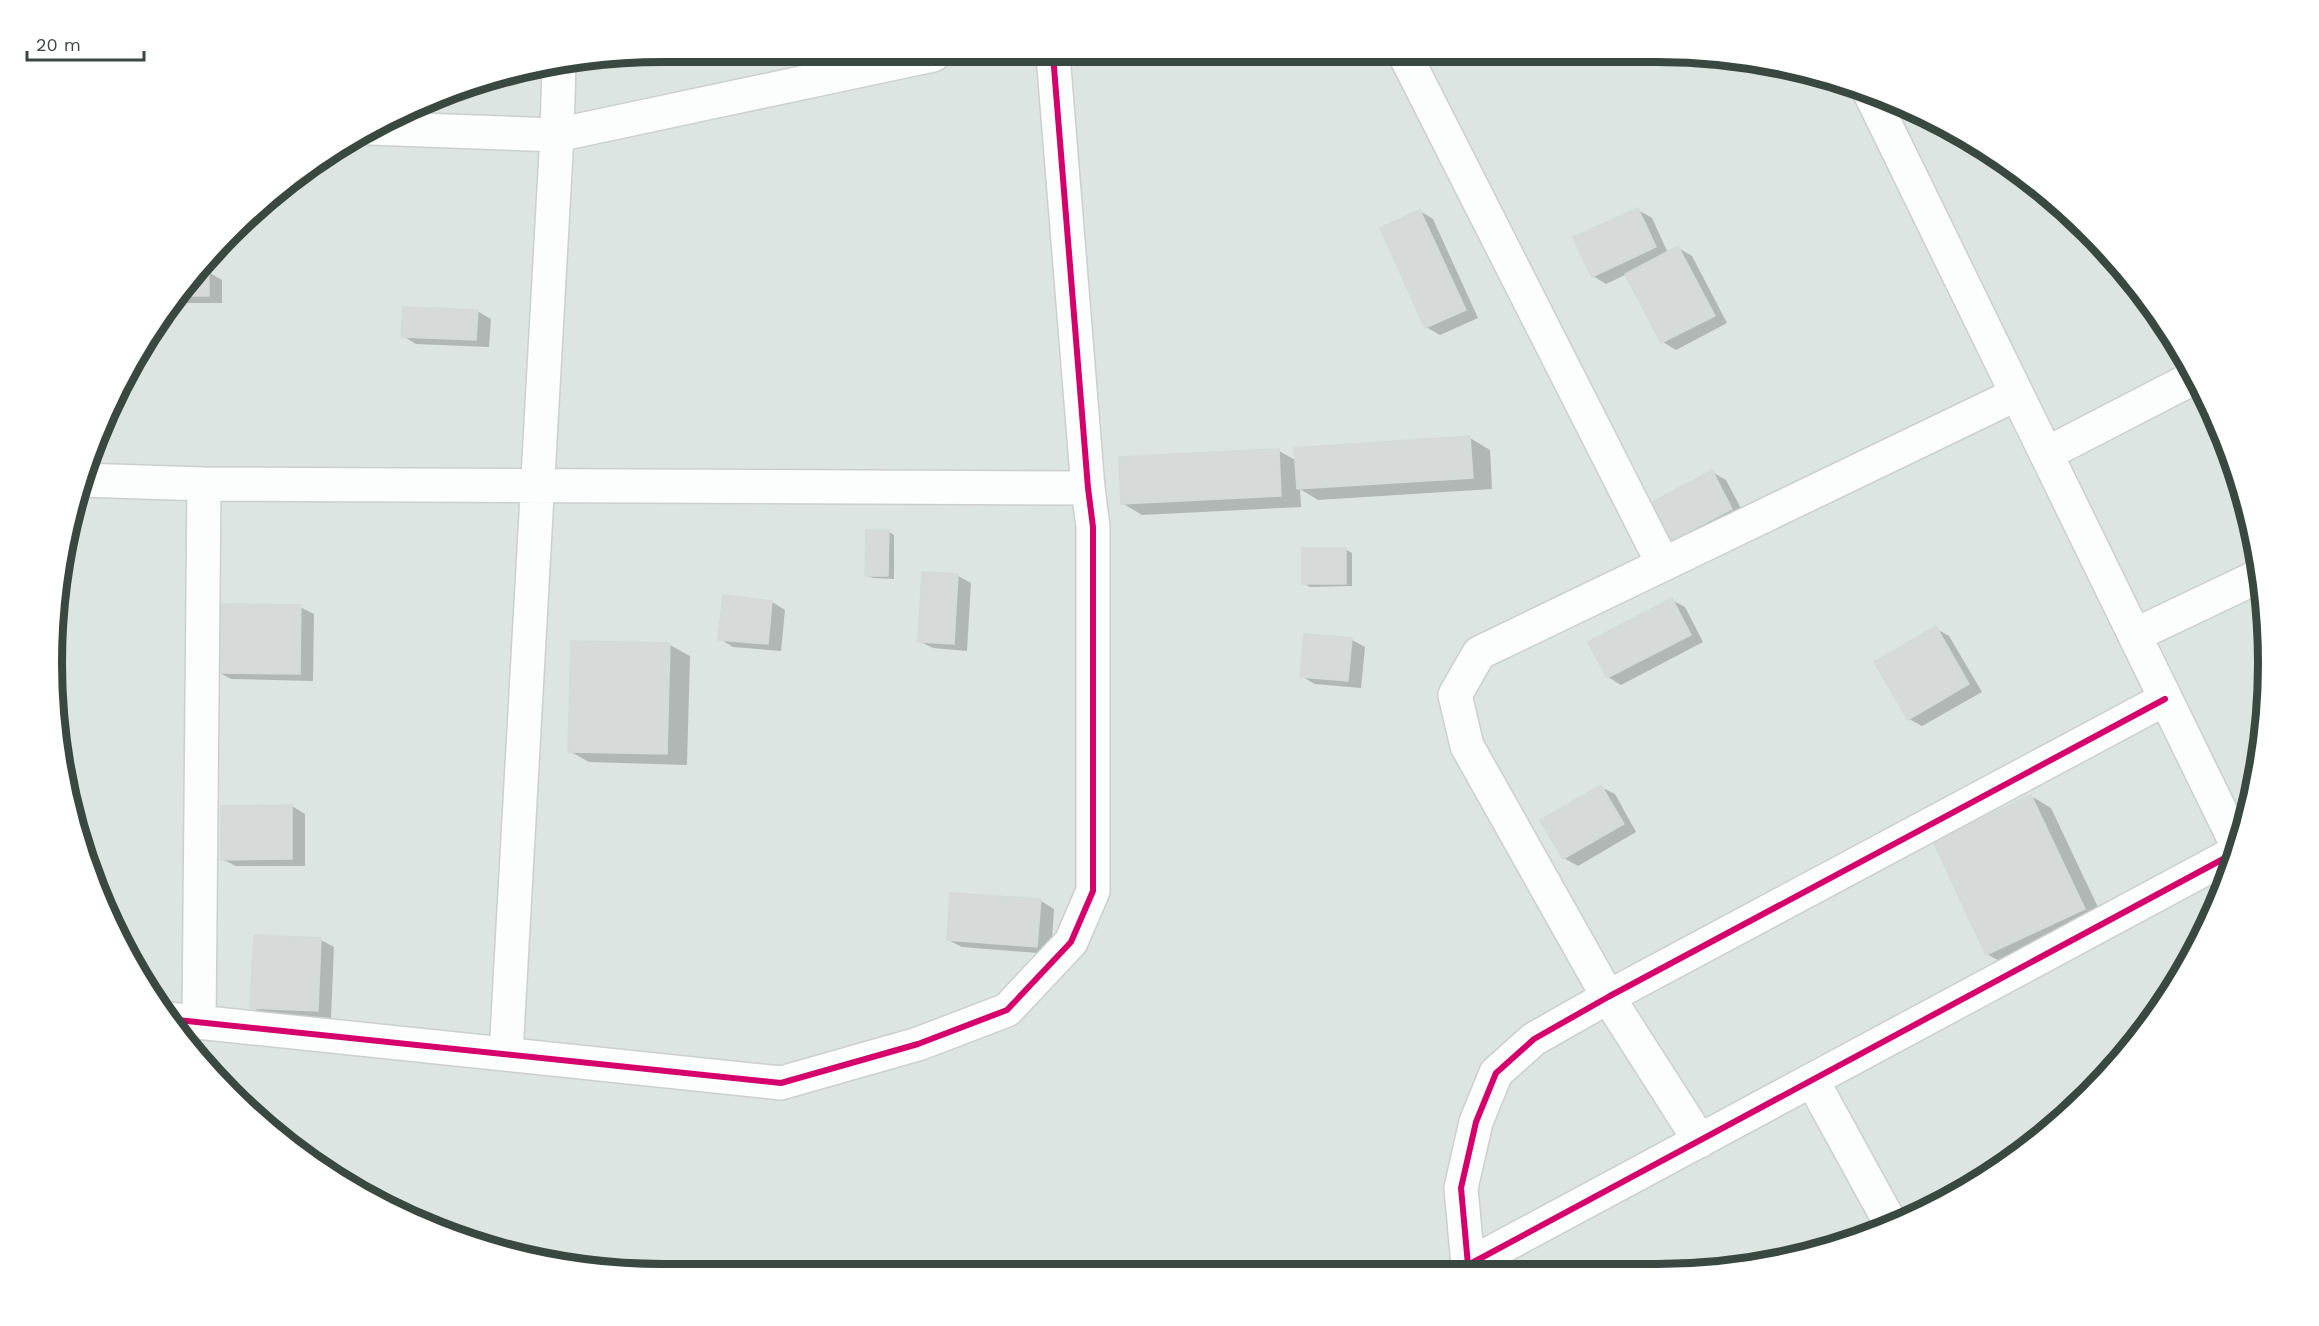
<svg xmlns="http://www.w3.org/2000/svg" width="2319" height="1326" font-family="'Work Sans',sans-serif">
	<rect width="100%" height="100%" fill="#edf2f0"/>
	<path fill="#dce5e2" d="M1696 52 1852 83 1962 133 2060 203 2142 291 2205 393 2247 505 2267 623 2264 707 2263 743 2235 860 2186 969 2089 1095 1996 1172 1853 1242 1736 1270 623 1274 504 1254 357 1193 260 1123 203 1066 133 969 97 897 63 783 52 703 56 583 72 504 114 393 154 323 230 230 291 177 392 114 467 83 583 56Z"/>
	<path fill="#0003" d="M1638 210 1652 218 1668 253 1678 248 1692 256 1727 323 1676 350 1663 342 1627 274 1606 284 1593 276Z
		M1420 211 1433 219 1478 318 1440 335 1426 327Z
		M196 272H208L222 280V303H170Z
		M477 311 491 319 489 347 416 344 403 336Z
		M1470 438 1490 450 1492 489 1318 500 1300 489 1301 507 1142 515 1122 503 1279 451 1297 461Z
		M1712 472 1726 480 1745 516 1684 549 1670 541Z
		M888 531 894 535V579L873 578 866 575Z
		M1345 549 1352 553V586L1310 587 1303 583Z
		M958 576 971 583 967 651 933 648 919 641Z
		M1672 600 1685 607 1703 642 1621 685 1608 677Z
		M772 602 785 610 781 651 733 647 720 639Z
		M300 607 314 614 313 681 231 679 218 672Z
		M1935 628 1949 636 1982 692 1922 726 1909 719Z
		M1352 640 1365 647 1361 688 1315 684 1301 676Z
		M670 645 690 656 687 765 589 762 569 751Z
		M1601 787 1615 794 1636 832 1578 866 1564 858Z
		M2031 796 2051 808 2104 920 2008 966 1987 954Z
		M292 806 305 814V866H236L222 859Z
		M1041 901 1054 909 1051 954 962 947 948 940Z
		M321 940 334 947 331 1018 265 1015 252 1007Z"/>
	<path fill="#d6dbd9" stroke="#d3dad7" stroke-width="1.5" d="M1638 208 1656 247 1592 277 1573 237Z
		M1420 210 1466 310 1425 328 1380 228Z
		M1678 246 1715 316 1661 343 1625 274Z
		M197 271H209V296H176Z
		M403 307 478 310 476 340 401 337Z
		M1470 436 1473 478 1297 489 1294 448Z
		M1279 449 1281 496 1121 504 1119 457Z
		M1712 470 1732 509 1669 542 1649 504Z
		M866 530H889L888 576H865Z
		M1302 548H1346V584H1302Z
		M922 572 958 574 954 644 918 642Z
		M723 595 772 601 768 644 718 640Z
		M1672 598 1691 635 1607 678 1588 642Z
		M217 604 301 605 300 674 216 673Z
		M1936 626 1969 684 1908 720 1874 662Z
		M1304 634 1352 638 1348 681 1300 677Z
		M571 641 670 643 667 754 568 752Z
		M1601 785 1624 824 1563 859 1540 820Z
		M2031 795 2085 909 1986 955 1933 841Z
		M292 805V859L221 860V806Z
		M950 893 1041 899 1037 947 947 940Z
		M254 935 321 938 318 1011 250 1008Z"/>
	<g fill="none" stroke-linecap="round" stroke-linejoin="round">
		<g stroke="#cbd0ce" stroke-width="36">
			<path id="minor" d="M1404 53 1663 564
				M1869 91 2238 847
				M370 128 557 135 933 55
				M2046 454 2195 377
				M81 480 204 484 1088 488
				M2135 635 2259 576
				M2165 699 1608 997 1534 1039 1496 1073 1476 1122 1461 1188 1468 1265 2238 851
				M168 1019 781 1083 918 1044 1007 1010 1071 942 1093 891V527L1088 488 1053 55
				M199 1021 204 484
				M506 1054 557 135 559 62
				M1812 1080 1891 1224
				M1700 1141 1608 997 1467 746 1455 695 1479 653 2017 394"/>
		</g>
		<use href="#minor" stroke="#fcfdfd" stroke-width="33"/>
		<g stroke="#fff" stroke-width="10">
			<path id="cycleway" d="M2165 699 1608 997 1534 1039 1496 1073 1476 1122 1461 1188 1468 1265 2238 851
				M168 1019 781 1083 918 1044 1007 1010 1071 942 1093 891V527L1088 488 1053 55"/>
		</g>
		<use href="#cycleway" stroke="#d6006c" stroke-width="6"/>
	</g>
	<path d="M0 0H2319V1326H0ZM663 62H1657A601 601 0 0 1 2258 663V663A601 601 0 0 1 1657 1264H663A601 601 0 0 1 62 663V663A601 601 0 0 1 663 62Z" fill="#fff" fill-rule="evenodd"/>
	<path fill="none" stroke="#3a4842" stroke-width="8" d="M663 62H1657A601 601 0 0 1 2258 663V663A601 601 0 0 1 1657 1264H663A601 601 0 0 1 62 663V663A601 601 0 0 1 663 62Z"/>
	<path d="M27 51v9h117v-9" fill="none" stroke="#3a4842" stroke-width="3"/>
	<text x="36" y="51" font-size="18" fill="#3a4842" stroke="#ffffff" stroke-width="4.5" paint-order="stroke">20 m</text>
</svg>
